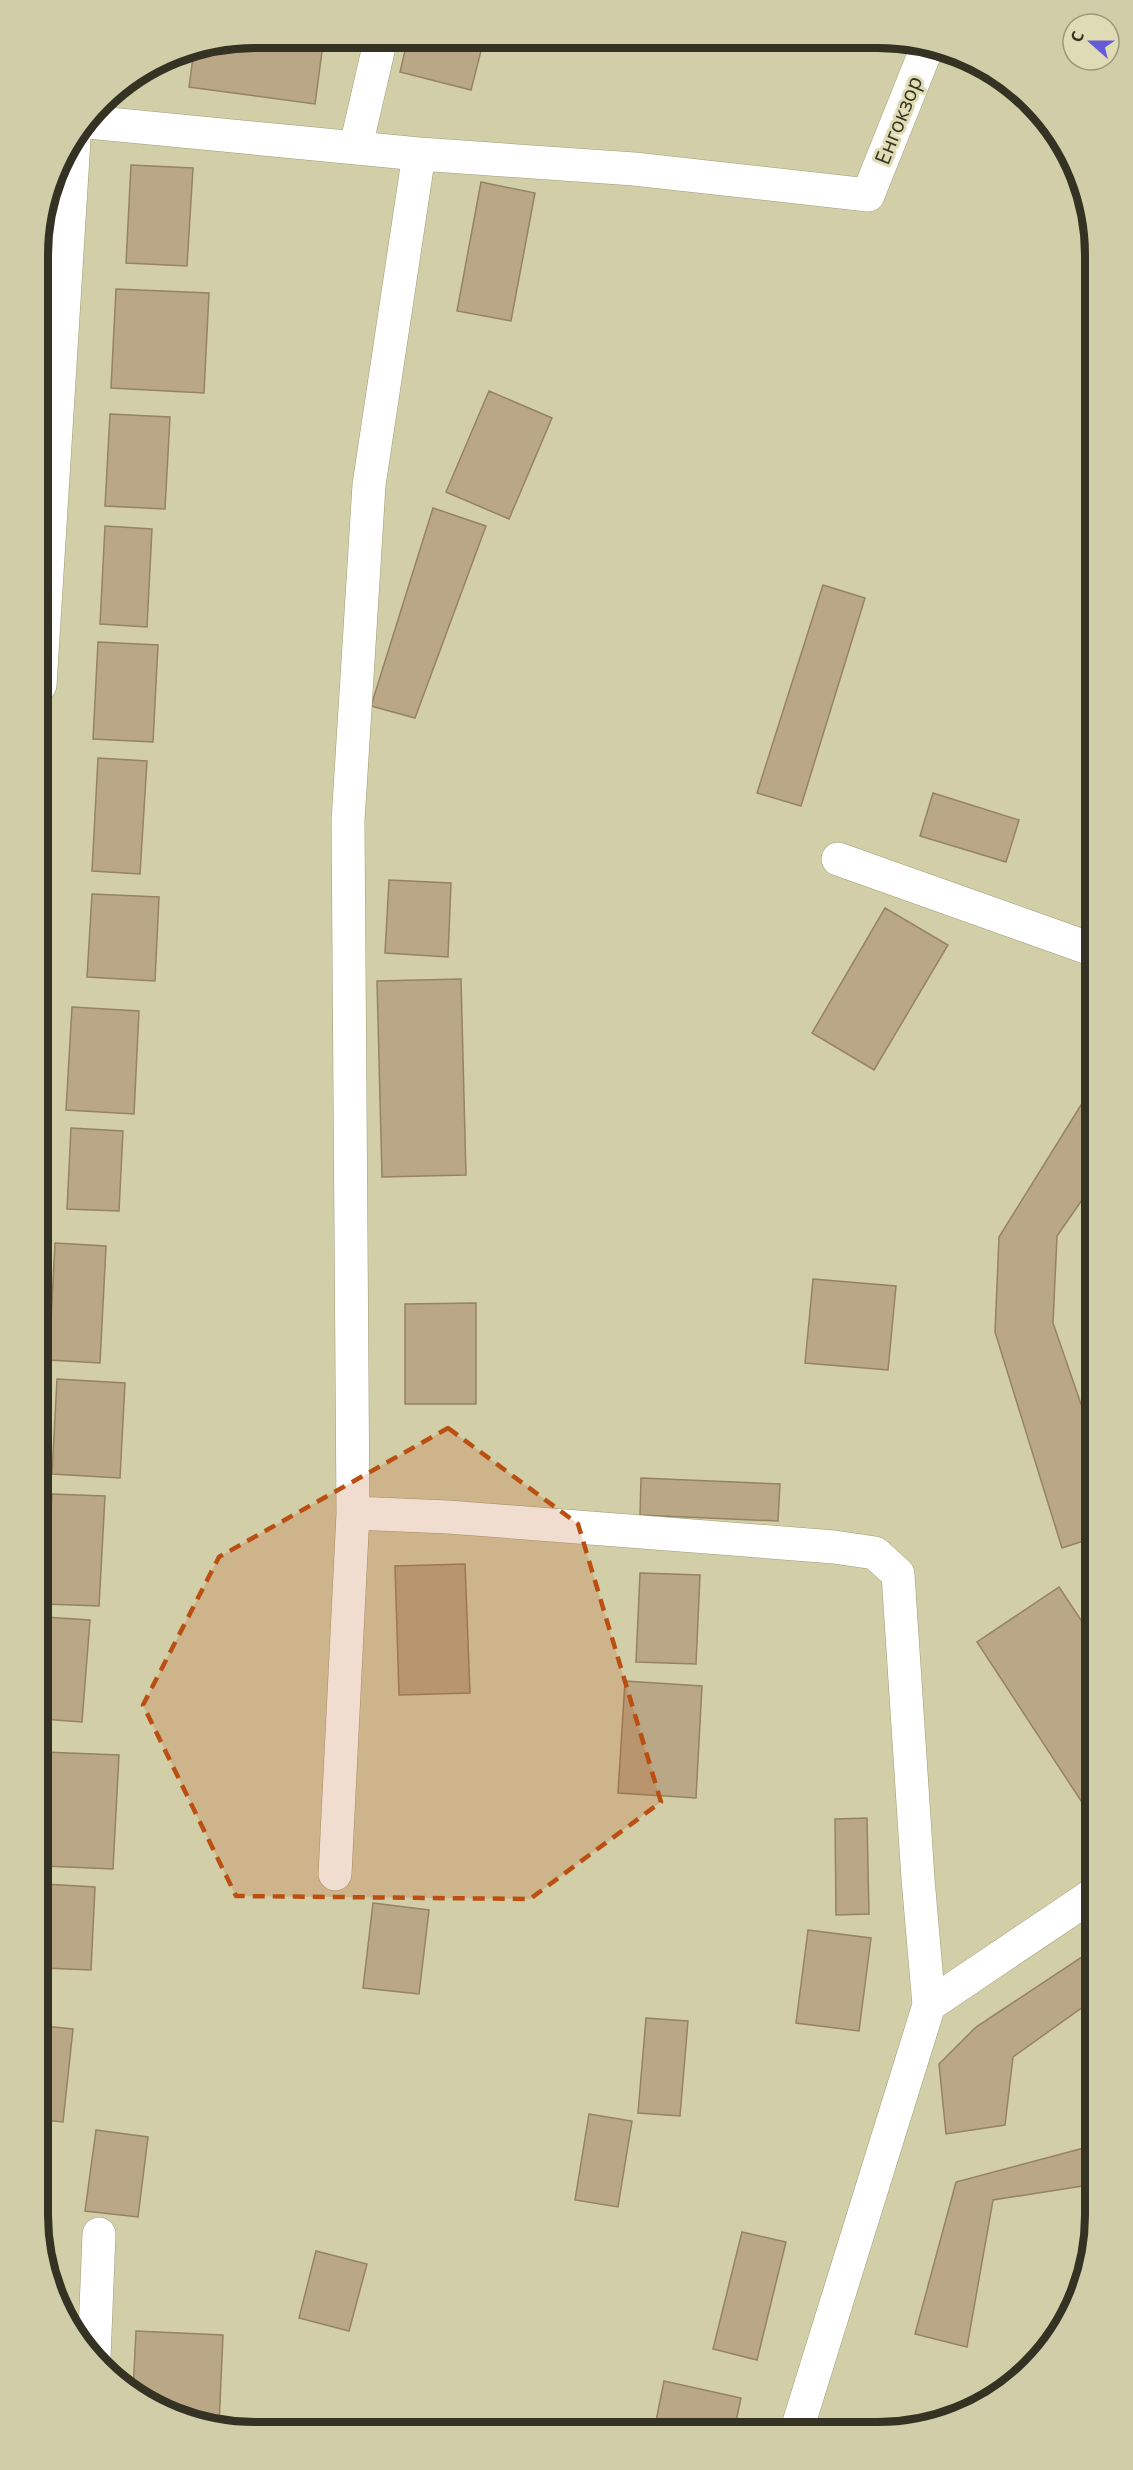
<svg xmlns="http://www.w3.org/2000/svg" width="1133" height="2470" font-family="'Open Sans',sans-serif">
	<rect width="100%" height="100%" fill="#d2cea8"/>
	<path fill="#baa785" stroke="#958362" stroke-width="1.5" d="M255 38 323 44 315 104 189 87 194 50Z
		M408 38 484 39 471 90 400 72Z
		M131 165 193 168 187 266 126 263Z
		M481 182 535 193 511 321 457 311Z
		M116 289 209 293 204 393 111 388Z
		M489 391 552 418 509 519 446 492Z
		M110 414 170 417 165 509 105 506Z
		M433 508 486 526 415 718 371 706Z
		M105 526 152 529 147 627 100 624Z
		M823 585 865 598 801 806 757 793Z
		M98 642 158 645 153 742 93 739Z
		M98 758 147 761 140 874 92 871Z
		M933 793 1019 820 1006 862 920 836Z
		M389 880 451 883 448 957 385 953Z
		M92 894 159 897 155 981 87 977Z
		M885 908 948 945 874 1070 812 1033Z
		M461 979 466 1175 382 1177 377 981Z
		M72 1007 139 1011 134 1114 66 1110Z
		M1091 1089V1187L1057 1236 1053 1323 1092 1436 1093 1538 1062 1548 995 1332 999 1237Z
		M71 1128 123 1131 119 1211 67 1209Z
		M55 1243 106 1246 100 1363 49 1360Z
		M813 1279 896 1286 888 1370 805 1363Z
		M476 1303V1404H405V1304Z
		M57 1379 125 1383 120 1478 52 1474Z
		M641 1478 780 1484 778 1521 640 1515Z
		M52 1494 105 1496 99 1606 46 1604Z
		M465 1564 470 1693 399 1695 395 1566Z
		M640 1573 700 1575 696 1664 636 1662Z
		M1059 1587 1093 1638 1094 1805 1087 1810 977 1642Z
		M44 1617 90 1620 82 1722 43 1719Z
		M625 1681 702 1686 696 1798 618 1793Z
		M43 1752 119 1755 113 1869 44 1866Z
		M867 1818 869 1914 836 1915 835 1819Z
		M44 1884 95 1887 91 1970 44 1968Z
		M373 1903 429 1910 419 1994 363 1988Z
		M808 1930 871 1938 859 2031 796 2023Z
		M1094 1949V1999L1013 2057 1005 2125 946 2134 939 2064 976 2027Z
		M646 2018 688 2021 680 2116 638 2113Z
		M44 2026 73 2029 63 2122 44 2120Z
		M589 2114 632 2121 618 2207 575 2200Z
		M96 2130 148 2137 138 2217 85 2211Z
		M1095 2145V2184L993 2200 967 2347 915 2334 956 2182Z
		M742 2232 786 2242 757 2360 713 2349Z
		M316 2251 367 2264 349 2331 299 2318Z
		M136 2331 223 2335 219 2425 200 2424 159 2410 133 2392Z
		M664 2381 741 2398 735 2426H655Z"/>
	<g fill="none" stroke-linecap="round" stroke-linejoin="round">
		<g stroke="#a09b77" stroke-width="34">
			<path id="minor" d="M88 122 419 154 634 169 868 195 928 45
				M356 146 381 38
				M40 685 74 140
				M838 859 1091 949
				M353 1513 448 1517 834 1547 875 1553 898 1574 918 1879 929 2005 798 2426
				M335 1874 353 1513 348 821 369 485 419 154
				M929 2005 1094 1894
				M94 2358 99 2234"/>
		</g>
		<use href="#minor" stroke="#fff" stroke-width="33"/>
	</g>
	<path fill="#bb4f12" fill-opacity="0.2" stroke="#bb4f12" stroke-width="4.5" stroke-dasharray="12 8" stroke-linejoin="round" d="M448 1428 578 1524 661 1802 530 1899 236 1896 143 1705 219 1557Z"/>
	<g text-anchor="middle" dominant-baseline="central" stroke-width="6" stroke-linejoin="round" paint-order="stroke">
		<g font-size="21" fill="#343223" stroke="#dfdbb4">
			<text transform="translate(898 120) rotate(-68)">Енгокзор</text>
		</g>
	</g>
	<path d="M0 0H1133V2470H0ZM255 48H878A207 207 0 0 1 1085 255V2215A207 207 0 0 1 878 2422H255A207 207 0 0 1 48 2215V255A207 207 0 0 1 255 48Z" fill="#d1cda8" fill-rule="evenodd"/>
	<path fill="none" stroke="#343223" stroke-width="8" d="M255 48H878A207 207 0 0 1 1085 255V2215A207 207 0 0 1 878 2422H255A207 207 0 0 1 48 2215V255A207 207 0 0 1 255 48Z"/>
	<g transform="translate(1091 42) rotate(291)"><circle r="28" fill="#dfdbb4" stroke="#9b977a" stroke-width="1.5"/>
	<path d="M0-4.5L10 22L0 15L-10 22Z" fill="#655bd4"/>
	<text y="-9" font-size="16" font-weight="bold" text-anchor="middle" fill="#343223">С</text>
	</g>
</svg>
